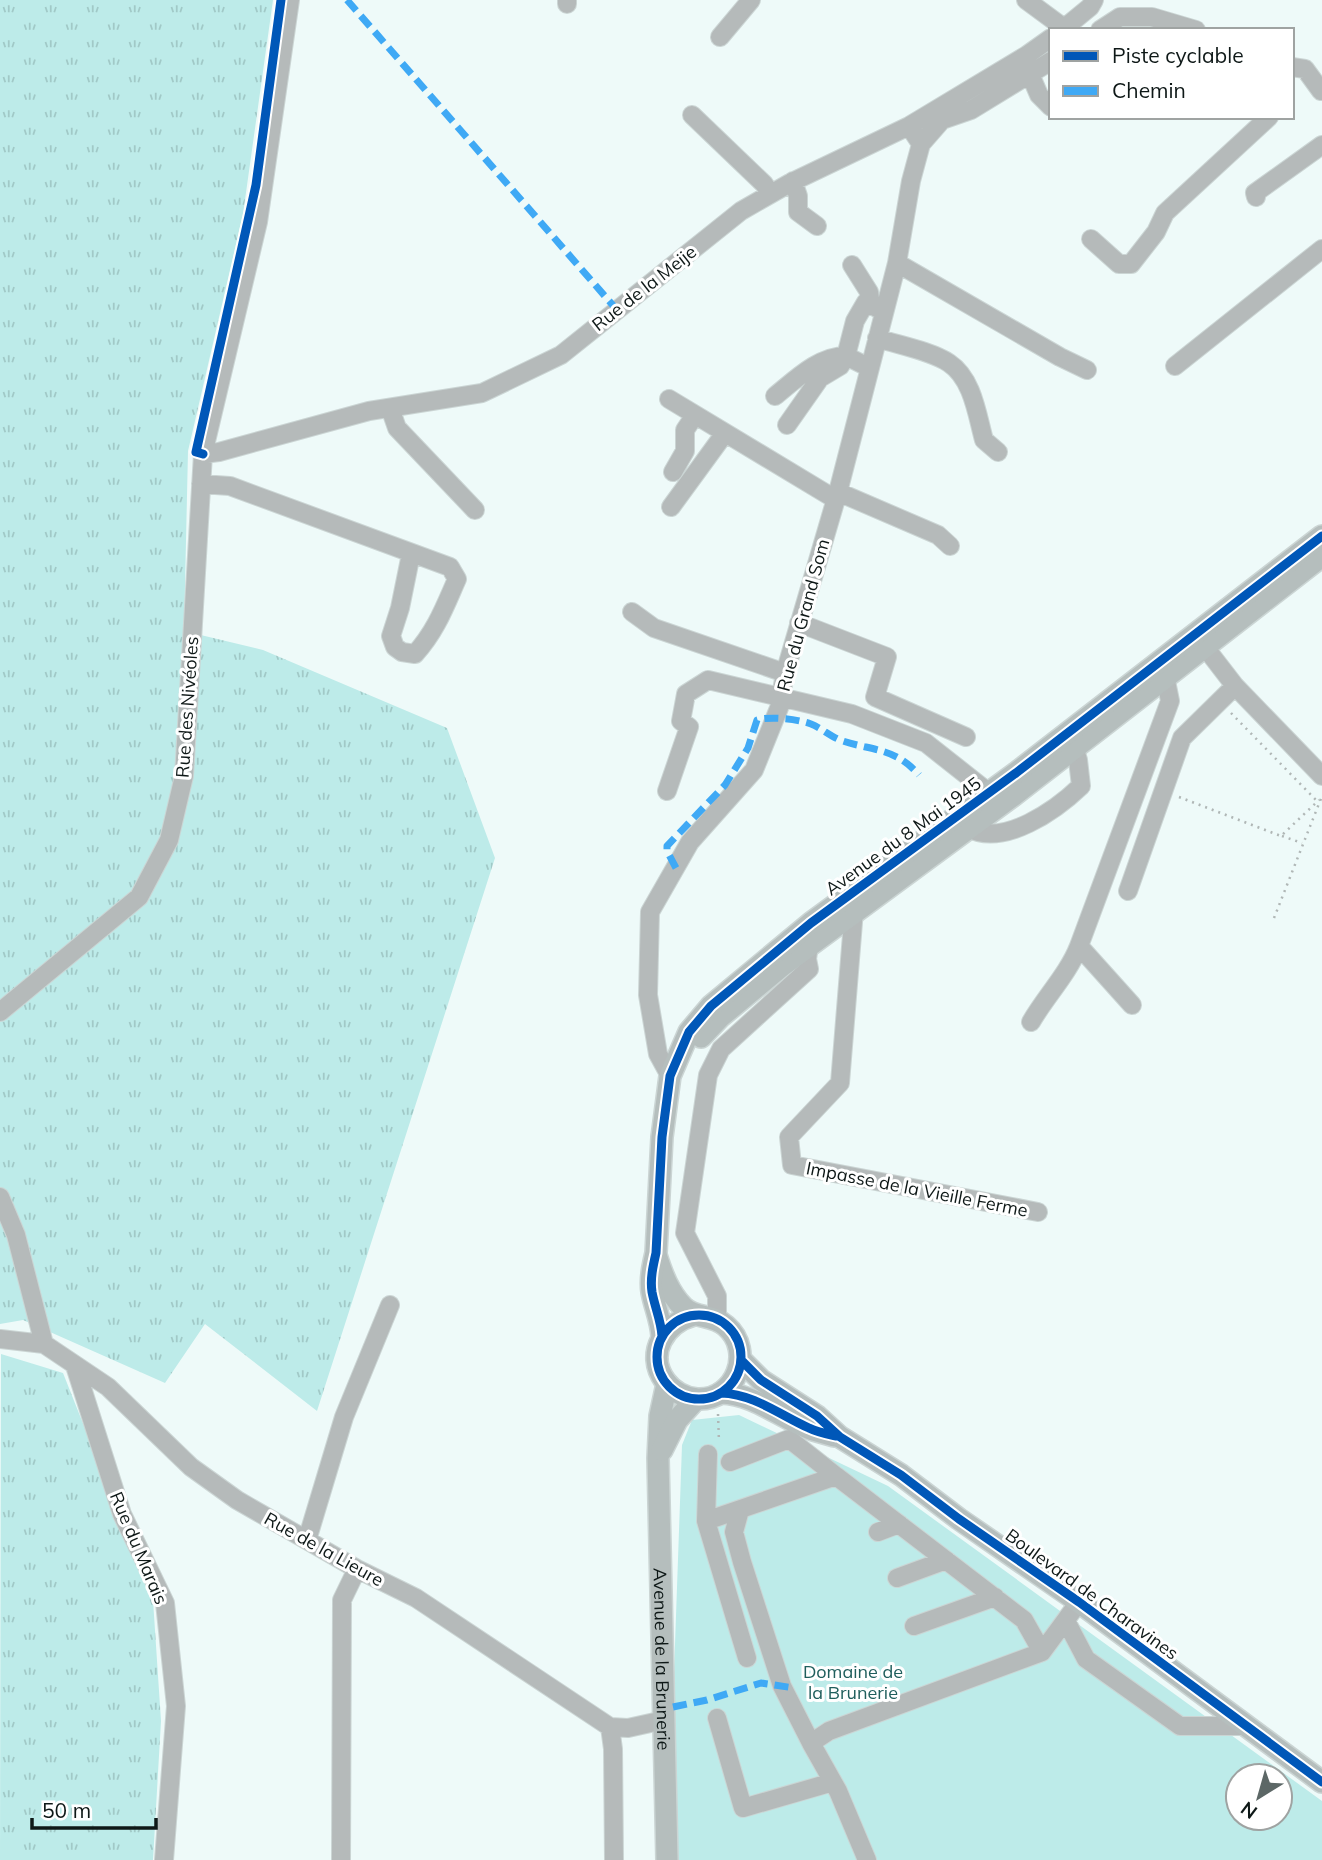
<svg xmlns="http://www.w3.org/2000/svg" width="1322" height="1860" font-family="Mulish,sans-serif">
	<defs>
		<pattern id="grass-tufts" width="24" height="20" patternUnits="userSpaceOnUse" patternTransform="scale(1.75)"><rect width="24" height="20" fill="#bdebe9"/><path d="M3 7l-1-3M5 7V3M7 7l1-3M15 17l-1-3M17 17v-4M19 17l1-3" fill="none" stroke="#a1c9c7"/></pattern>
	</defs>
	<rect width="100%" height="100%" fill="#eefaf9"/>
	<path fill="url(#grass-tufts)" d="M0 0H273L243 214 188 451 184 631 263 650 447 728 495 858 317 1411 205 1324 165 1383 23 1320 0 1324Z
		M1 1354 63 1373 153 1600 161 1721 153 1860H0Z"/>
	<path fill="#bdebe9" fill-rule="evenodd" d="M739 1415 888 1486 1322 1801V1860H677L674 1673 682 1445 692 1420ZM1238 1776H1280V1818H1238Z"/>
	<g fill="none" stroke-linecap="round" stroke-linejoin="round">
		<g stroke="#cbd5d4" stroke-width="20">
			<path id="minor" d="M1026 0 1064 28
				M567 4V0
				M1062 30 1090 7 1094 0
				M1100 30 1120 17H1152L1196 30
				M720 37 751 0
				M1292 67 1305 69 1321 91
				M1030 74 1039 95 1051 107
				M692 115 764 184 770 193
				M921 144 942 120 971 110 1051 61
				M793 181 798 196V212L817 226
				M1256 197 1255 193 1322 145
				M1091 239 1119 264H1131L1156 232 1165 213 1269 117
				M897 263 1060 357 1087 370
				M852 265 869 292 871 305
				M877 338C898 345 931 351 949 363 973 379 977 415 984 440L998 452
				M1175 366 1322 249
				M870 368 846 356 855 321 866 302 884 312
				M775 396C796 379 819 356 846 356L840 366 820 378 787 425
				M669 399 835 499
				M390 408 397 428 475 510
				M203 454 219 452 369 411 482 393 561 355 741 211 790 183 909 126 1027 55 1051 38
				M673 472 685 451V430L695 415
				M201 484 230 486 450 567 457 579C445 606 436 631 415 654L402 652 395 647 391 636 400 608 411 554
				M838 492 938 535 950 546
				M671 507 725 433
				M632 612 654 628 785 673
				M799 623 887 657 875 697 966 737
				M1198 638 1235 686 1322 776
				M667 791 689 727 681 721 686 694 708 680 852 714 926 743 988 792 996 803
				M968 828C1004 848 1057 809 1081 786L1078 760 1074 747
				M1128 891 1182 738 1235 686
				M852 906 854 910 840 1083 789 1137 792 1165 1038 1212
				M1132 1005 1079 946 1170 701 1165 676
				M0 1012 139 897 169 840 184 776 203 454 258 222 290 0
				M1031 1022C1046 996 1068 974 1079 946
				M670 1076 658 1054 648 995 650 912 690 842 754 770 779 708 785 673 838 492 897 263 911 181 921 144 909 126
				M0 1197 16 1235 44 1344
				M717 1319V1296L685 1233 708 1075 721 1049 809 969 807 959 810 938
				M0 1339 44 1344 108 1387 191 1467 237 1500 357 1569 416 1598 610 1727 628 1728 664 1720
				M75 1366 122 1514 165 1603 176 1706 164 1860
				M708 1454 706 1521 836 1476 1024 1620 1042 1652 1079 1602
				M730 1462 789 1439 836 1476
				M740 1510 734 1532 742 1562 782 1686 811 1743
				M706 1521 747 1658
				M878 1532 899 1524
				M307 1540 344 1417 390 1305
				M897 1578 946 1560
				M1066 1621 1086 1659 1180 1726H1246
				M914 1626 995 1597
				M717 1718 743 1808 833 1782
				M610 1727 613 1749 614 1860
				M341 1860 342 1600 357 1569
				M867 1860 838 1791 811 1743 829 1731 1042 1652"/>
		</g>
		<g stroke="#cbd5d4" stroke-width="24">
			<g id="major">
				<path d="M701 1037 720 1017 783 965 1014 795 1322 556"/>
				<path d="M656 1255C662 1274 669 1293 683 1307 695 1319 713 1314 726 1326 755 1351 736 1401 697 1399 685 1398 672 1391 665 1381 645 1353 665 1323 694 1315"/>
				<path d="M662 1336C661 1320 655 1308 652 1292 650 1279 653 1266 656 1253L662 1137 670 1076 689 1032 711 1006 811 923 1016 773 1322 536"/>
				<path d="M741 1360 761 1380 817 1416 840 1437 901 1475 959 1519 1079 1602 1322 1782"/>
				<path id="s1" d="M667 1384 660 1416 658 1458 667 1860"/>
				<path d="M721 1393C756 1394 781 1419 813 1430 820 1432 827 1434 834 1436"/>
				<path d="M662 1450 677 1420 696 1399"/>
			</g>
		</g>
		<path stroke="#b0b7b6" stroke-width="2.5" stroke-dasharray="2 5" stroke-linecap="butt" d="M1231 713 1317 801
			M1179 797 1281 836 1319 800
			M1282 836 1302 843
			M1274 918 1322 796
			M718 1414 719 1442"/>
		<use href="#minor" stroke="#b5baba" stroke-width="18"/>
		<use href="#major" stroke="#b5bebd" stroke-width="21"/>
		<path stroke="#3fa9f5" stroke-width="7" stroke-dasharray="14 7" stroke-linecap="butt" d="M347 0 617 310
			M676 868 667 851V846L725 785 748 748 757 720C770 716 797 719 811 724 821 728 830 736 840 740 871 751 895 747 919 775
			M673 1707 707 1700 761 1683 794 1688"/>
		<g stroke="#fff" stroke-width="13">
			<path id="cycleway" d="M203 454 196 452 256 185 281 0
				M657 1357a42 42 0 1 1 84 0a42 42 0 1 1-84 0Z
				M662 1336C661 1320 655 1308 652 1292 650 1279 653 1266 656 1253L662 1137 670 1076 689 1032 711 1006 811 923 1016 773 1322 536
				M741 1360 761 1380 817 1416 840 1437 901 1475 959 1519 1079 1602 1322 1782
				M721 1393C754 1394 780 1415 809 1428 817 1432 827 1434 836 1436"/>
		</g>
		<use href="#cycleway" stroke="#0057b8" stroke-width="9"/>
	</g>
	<g text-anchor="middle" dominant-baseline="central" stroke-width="6" stroke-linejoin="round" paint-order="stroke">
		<g font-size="18" fill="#0e1817" stroke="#fff">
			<text transform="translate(644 288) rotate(-38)">Rue de la Meije</text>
			<text transform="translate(803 615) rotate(-75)">Rue du Grand Som</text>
			<text transform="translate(187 707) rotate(-86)">Rue des Nivéoles</text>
			<text transform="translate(903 836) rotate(-36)">Avenue du 8 Mai 1945</text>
			<text transform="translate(917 1189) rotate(11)">Impasse de la Vieille Ferme</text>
			<text transform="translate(139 1548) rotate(67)">Rue du Marais</text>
			<text transform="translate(324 1549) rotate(29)">Rue de la Lieure</text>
			<text transform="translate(1092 1594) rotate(36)">Boulevard de Charavines</text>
			<text stroke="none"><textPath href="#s1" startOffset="276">Avenue de la Brunerie</textPath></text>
		</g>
		<g font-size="18" fill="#1f5e5c" stroke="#fff">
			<text x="853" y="1671">Domaine de<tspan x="853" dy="21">la Brunerie</tspan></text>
		</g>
	</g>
	<rect x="1049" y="28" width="245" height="91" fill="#ffffff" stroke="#9fa3a2" stroke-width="2"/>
	<rect x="1063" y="51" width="35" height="10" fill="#0057b8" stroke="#9fa3a2" stroke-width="2"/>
	<text x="1112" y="63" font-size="21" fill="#0e1817">Piste cyclable</text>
	<rect x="1063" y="86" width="35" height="10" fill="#3fa9f5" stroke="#9fa3a2" stroke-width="2"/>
	<text x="1112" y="98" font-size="21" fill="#0e1817">Chemin</text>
	<g transform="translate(1259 1797) rotate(217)"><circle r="33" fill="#ffffff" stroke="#9fa3a2" stroke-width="2"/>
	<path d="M0-5L12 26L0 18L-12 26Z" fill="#5c6766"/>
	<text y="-10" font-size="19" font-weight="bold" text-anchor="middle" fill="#0e1817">N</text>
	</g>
	<path d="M32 1818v10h124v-10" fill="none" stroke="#0e1817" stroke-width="3.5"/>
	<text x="42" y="1818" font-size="21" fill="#0e1817" stroke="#ffffff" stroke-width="5" paint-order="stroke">50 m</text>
</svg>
